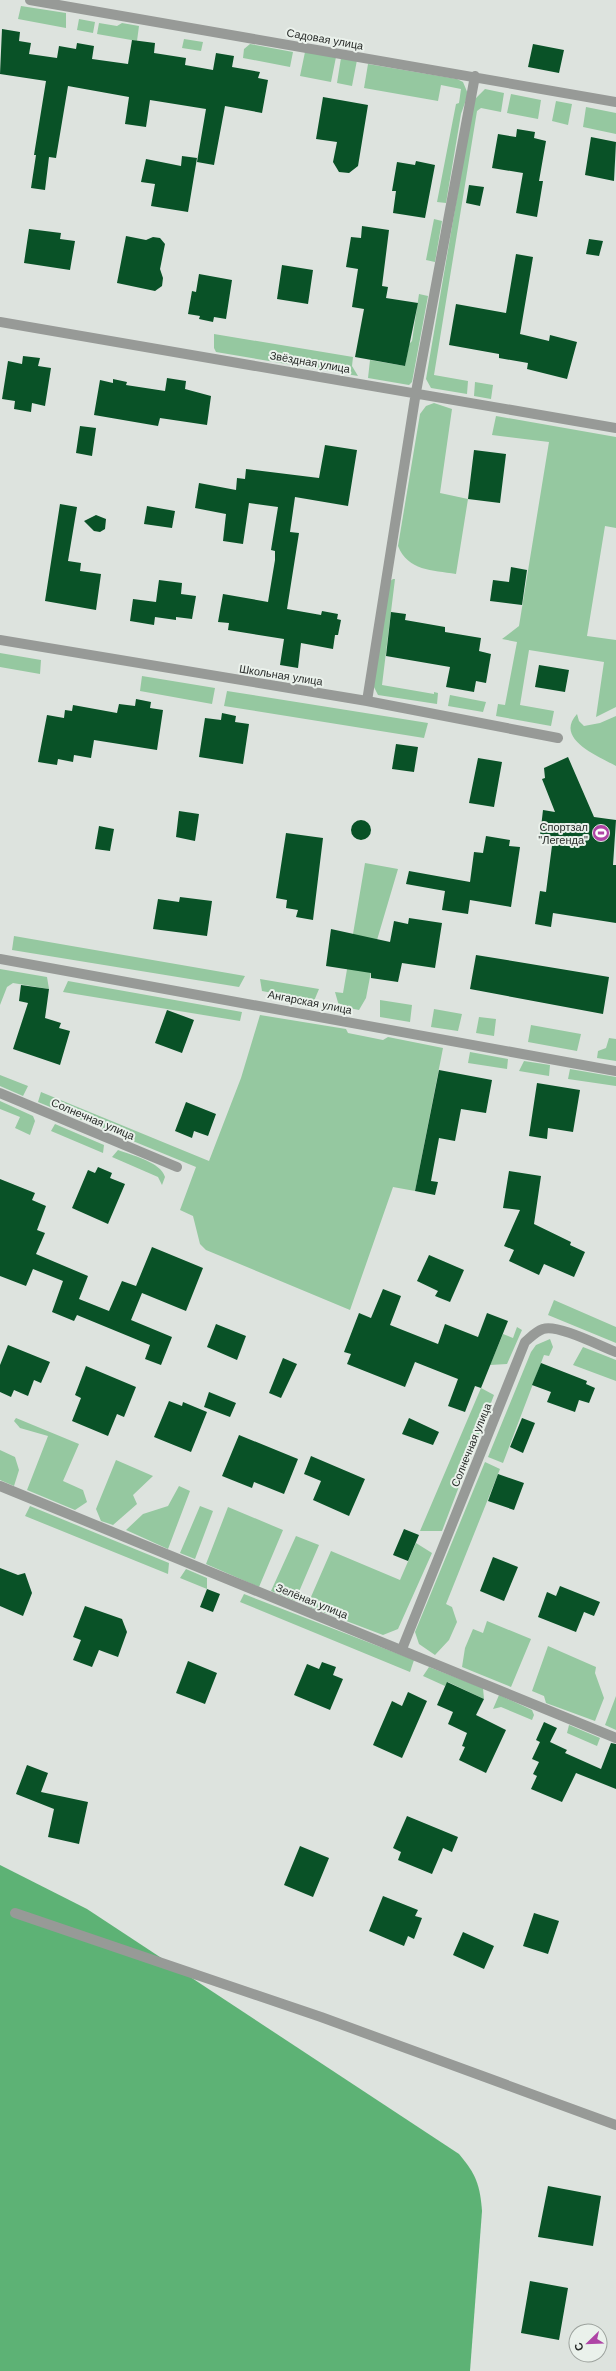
<svg xmlns="http://www.w3.org/2000/svg" width="616" height="2371" font-family="Helvetica,sans-serif">
	<rect width="100%" height="100%" fill="#dde3de"/>
	<path fill="#95c8a0" d="M21 6 66 13V28L18 19Z
		M79 19 95 22 93 33 77 30Z
		M99 23 117 26 122 23 139 26 137 41 97 34Z
		M184 39 203 42 201 51 182 48Z
		M250 44 293 52 290 67 243 58 244 49Z
		M305 52 336 57 331 82 300 76Z
		M341 58 357 60 352 86 337 83Z
		M368 64 457 79 463 82 468 94 461 114 446 203 437 202 456 104 459 103 461 89 441 85 438 101 364 88Z
		M485 89 504 93 501 112 481 108 477 111 434 375 468 381 467 394 431 388 426 379 472 109 474 100Z
		M511 94 541 100 538 119 507 113Z
		M556 101 572 104 568 125 552 121Z
		M586 107 616 113V134L583 127Z
		M434 219 442 221 435 262 426 260Z
		M419 294 428 296 412 382 409 385 368 378 370 360 405 366 409 344 412 341Z
		M214 334 353 357 352 366 358 376 216 352 214 348Z
		M475 382 493 385 491 399 474 396Z
		M434 403 452 409 440 493 468 499 456 574C432 570 408 571 398 546L420 414 426 406Z
		M496 416 616 437V528L605 526 587 636 616 640V707L596 717 604 662 529 650 520 705 554 711 551 726 496 716 498 704 505 705 517 642 502 639 519 626 549 442 492 435Z
		M393 579H395L382 685 434 694V692L438 693 437 704 378 695 373 685 389 582Z
		M0 653 41 660 40 674 0 667Z
		M142 676 215 688 212 704 140 691Z
		M227 691 428 723 424 738 224 706Z
		M450 695 486 702 483 712 448 706Z
		M577 714 579 721 584 726 600 723 616 716V766C598 756 554 739 577 714Z
		M365 863 398 869 377 940 366 998 359 1010 339 1006 335 992 343 993Z
		M14 936 245 976 239 987 12 950Z
		M0 969 47 977 49 989 13 983 7 987 0 1005Z
		M260 979 319 989 314 1001 262 991Z
		M68 981 242 1012 240 1021 63 992Z
		M380 1000 412 1005 410 1022 380 1017Z
		M434 1009 462 1014 458 1031 431 1027Z
		M260 1015 346 1029 348 1033 383 1040 388 1037 443 1048 415 1191 393 1187 350 1310 206 1250 200 1244 193 1216 180 1210 196 1167 38 1102 41 1092 209 1161 241 1078Z
		M479 1017 496 1019 494 1036 476 1033Z
		M531 1025 581 1034 577 1051 528 1042Z
		M609 1038 616 1039V1061L597 1058 598 1051 606 1048Z
		M470 1052 508 1059 507 1069 468 1063Z
		M524 1061 550 1065 549 1076 519 1071Z
		M570 1069 616 1077V1086L568 1079Z
		M0 1075 28 1086 23 1096 0 1086Z
		M0 1101 33 1116 35 1121 30 1135 15 1128 20 1117 0 1109Z
		M55 1124 104 1145 103 1153 51 1131Z
		M118 1150C131 1155 161 1162 165 1177L162 1185 158 1177 112 1157Z
		M554 1300 616 1327V1343L548 1315Z
		M517 1327 522 1330 507 1364 490 1365 503 1334 513 1338Z
		M550 1339 553 1347 549 1356 544 1355 503 1463 488 1457 531 1352 536 1345Z
		M583 1347 616 1360V1381L573 1365Z
		M481 1388 494 1395 442 1531H420Z
		M16 1418 79 1444 63 1481 83 1490 87 1502 75 1510 27 1490 48 1436 20 1428 14 1421Z
		M0 1450 15 1457 19 1470 14 1486 0 1480Z
		M116 1460 153 1476 133 1495 137 1504 113 1525 101 1521 96 1509Z
		M485 1462 500 1469 446 1604 452 1607 457 1622 449 1640 435 1655 419 1644 415 1632Z
		M179 1486 190 1491 168 1549 126 1530 143 1514 168 1506Z
		M30 1506 169 1563 168 1574 25 1516Z
		M200 1506 213 1511 195 1559 180 1553Z
		M228 1507 283 1530 259 1587 206 1564Z
		M296 1536 319 1545 295 1601 271 1591Z
		M416 1543 432 1553 398 1629 383 1635 307 1606 331 1551 400 1580Z
		M186 1569 207 1578V1589L180 1578Z
		M244 1594 414 1660 410 1672 240 1602Z
		M487 1621 531 1639 511 1687 462 1667 465 1648 473 1629 483 1633Z
		M548 1646 596 1667 595 1673 604 1698 595 1721 546 1703 544 1696 532 1691Z
		M429 1667 483 1688 484 1699 448 1682 445 1686 423 1676Z
		M499 1695 532 1710 534 1715 532 1720 501 1707 493 1709Z
		M616 1696V1730L605 1725Z
		M569 1725 600 1738 597 1746 567 1733Z"/>
	<path fill="#5db275" d="M0 1865 87 1909 459 2154C476 2174 480 2185 482 2211L470 2371H0Z"/>
	<path fill="#095227" d="M2 29 20 32 19 41 31 43 29 54 57 58 59 46 76 49 77 43 94 46 92 59 128 64 132 40 155 43 154 53 186 58 185 65 213 70 216 53 234 56 232 67 260 72 258 78 268 80 262 113 225 106 214 165 197 162 206 109 150 100 146 127 125 124 129 97 68 86 56 158 49 157 45 190 31 188 36 155H34L46 81 0 74Z
		M533 44 564 50 559 73 528 67Z
		M323 97 368 105 358 166 349 173 339 172 333 162 337 142 316 139Z
		M517 129 535 132 534 138 546 141 539 181H543L537 217 516 213 523 173 492 168 498 134 516 137Z
		M591 137 616 142 614 181 585 175Z
		M182 156 197 158 188 212 151 206 155 184 141 182 146 159 181 166Z
		M416 161 435 165 425 218 393 213 396 191H392L397 162 415 165Z
		M469 185 484 187 480 206 466 203Z
		M362 226 389 230 382 286 388 287 386 298 418 303 405 366 355 357 364 309 352 307 358 269 346 267 351 237 361 238Z
		M29 229 61 233 60 239 75 241 70 270 24 263Z
		M126 236 146 240 153 237 160 238 165 244 160 269 163 278 162 286 155 291 117 283Z
		M589 239 603 241 599 256 586 254Z
		M516 254 533 257 520 334 549 341 550 335 577 342 567 379 527 369 528 363 499 358V354L449 345 456 304 506 313Z
		M282 265 313 270 308 304 277 299Z
		M199 274 232 280 226 319 214 317 213 322 199 319 200 316 188 314 192 291 196 292Z
		M23 356 40 358 38 366 51 368 45 406 32 403 31 412 14 409 15 401 2 399 8 361 22 364Z
		M167 378 186 381 185 389 211 396 207 425 160 418 158 426 94 415 100 380 113 383V379L127 382 126 385 165 391Z
		M80 426 96 428 92 456 76 453Z
		M325 445 357 450 348 506 295 497 290 532 299 533 287 609 321 615 322 611 338 614 337 619 341 620 338 635H335L333 649 301 643 298 668 280 665 284 639 228 630 229 623 218 622 223 594 268 602 275 560V551L271 550 278 507 249 503 243 544 223 541 226 514 195 508 199 483 236 490 237 478 245 479 246 469 319 478Z
		M474 450 506 454 500 503 468 499Z
		M60 504 77 507 68 561 81 563 80 571 101 574 96 610 45 601Z
		M147 506 175 511 172 528 144 524Z
		M96 515 106 519 105 529 100 532 94 531 84 521Z
		M511 567 527 570 522 605 490 601 493 580 509 582Z
		M159 580 182 583 181 594 196 596 192 619 176 617V620L155 617 154 625 130 621 133 599 156 602Z
		M391 612 406 614 405 620 445 627V632L481 638 479 651 491 654 486 683 476 681 474 692 446 687 450 667 386 656Z
		M539 665 569 670 565 692 535 687Z
		M136 699 151 702 150 708 163 710 157 750 94 740 91 758 74 755 73 762 58 759 57 765 38 762 47 715 64 718 65 710 72 711 73 705 117 713 119 704 135 706Z
		M222 713 236 716 235 722 249 724 243 764 199 757 205 718 221 720Z
		M396 744 418 747 414 772 392 769Z
		M568 757 594 817 616 820 613 865H616V923L553 913 551 927 535 924 540 891 546 892 553 838 540 836 543 810 555 812 542 779 545 778 544 768Z
		M478 758 502 762 494 807 469 803Z
		M179 811 199 814 195 841 176 837Z
		M351 830a10 10 0 1 1 20 0a10 10 0 1 1-20 0Z
		M99 826 114 829 110 851 95 849Z
		M286 833 323 838 313 920 296 917 298 910 286 908 287 900 276 898Z
		M486 836 510 840 509 846 520 847 511 907 470 900 468 914 442 910 445 891 406 884 409 871 470 882 474 852 483 853Z
		M180 897 212 901 207 936 153 929 158 899 179 902Z
		M409 918 442 923 435 968 402 963 398 982 371 978V973L326 966 331 929 390 942 394 921 408 924Z
		M476 955 609 977 603 1014 470 989Z
		M21 985 49 989 45 1018 61 1023 59 1028 70 1031 60 1065 13 1049 28 1003 19 1001Z
		M167 1010 194 1020 182 1053 155 1043Z
		M439 1070 492 1080 486 1113 461 1109 455 1141 439 1138 431 1181 438 1182 435 1195 415 1191Z
		M537 1083 580 1090 573 1132 548 1128 547 1139 529 1136Z
		M186 1102 216 1114 208 1136 194 1131 192 1138 175 1131Z
		M98 1167 112 1173 110 1178 125 1184 108 1224 72 1208 88 1170 95 1173Z
		M509 1171 541 1176 534 1224 571 1242 570 1245 585 1252 574 1277 544 1264 539 1275 509 1261 514 1250 504 1246 520 1210 503 1208Z
		M0 1179 35 1193 32 1200 46 1206 37 1230 45 1233 36 1254 88 1276 79 1299 109 1311 122 1281 136 1286 152 1247 203 1268 186 1311 142 1293 131 1320 172 1337 161 1365 145 1359 150 1345 77 1315 74 1321 52 1312 63 1281 33 1269 26 1286 0 1276Z
		M429 1255 464 1270 450 1302 435 1296 438 1291 417 1281Z
		M383 1289 401 1296 390 1325 438 1344 445 1324 478 1337 487 1313 508 1321 481 1388 475 1386 465 1412 448 1406 458 1379 415 1362 405 1387 347 1364 351 1354 344 1352 359 1313 371 1318Z
		M216 1324 246 1336 237 1360 207 1347Z
		M8 1345 50 1362 41 1383 34 1380 28 1396 14 1390 11 1397 0 1392V1365Z
		M283 1358 297 1364 281 1398 269 1393Z
		M541 1363 587 1381 586 1384 595 1388 589 1403 579 1400 575 1412 547 1402 551 1392 532 1385Z
		M86 1366 136 1387 124 1417 117 1414 108 1436 72 1421 81 1398 75 1395Z
		M209 1392 236 1403 230 1417 204 1407Z
		M169 1401 182 1406 183 1402 207 1412 191 1452 154 1437Z
		M409 1418 439 1432 433 1445 402 1434Z
		M522 1418 535 1423 523 1453 510 1447Z
		M239 1435 298 1459 284 1494 254 1482 252 1488 222 1476Z
		M311 1456 365 1479 349 1516 313 1500 321 1481 304 1474Z
		M498 1474 524 1483 514 1510 488 1501Z
		M404 1529 419 1535 408 1561 393 1555Z
		M493 1557 518 1567 504 1601 480 1591Z
		M0 1568 18 1575 25 1573 32 1593 23 1616 0 1606Z
		M560 1586 600 1602 594 1616 584 1612 576 1632 538 1617 547 1592 556 1596Z
		M207 1589 220 1594 213 1612 200 1607Z
		M85 1606 122 1619 127 1632 118 1657 99 1650 92 1667 73 1660 81 1640 73 1637Z
		M188 1661 217 1673 205 1704 176 1693Z
		M322 1662 336 1667 333 1675 343 1679 330 1710 294 1695 307 1664 319 1669Z
		M447 1682 484 1699 476 1715 506 1730 486 1773 459 1760 465 1747 462 1746 467 1733 448 1724 453 1712 437 1705Z
		M408 1692 427 1701 402 1758 373 1745 392 1701 402 1706Z
		M544 1722 557 1728 550 1742 567 1750 565 1753 601 1769 611 1743 616 1744V1789L576 1773 562 1802 531 1789 537 1776 533 1774 539 1762 532 1759 540 1742 536 1740Z
		M27 1765 48 1773 41 1792 88 1802 79 1844 48 1837 54 1809 16 1794Z
		M407 1816 458 1837 452 1852 443 1848 432 1874 398 1860 401 1852 393 1848Z
		M300 1846 329 1858 313 1897 284 1885Z
		M383 1896 418 1910 415 1916 422 1918 414 1939 408 1936 404 1946 369 1931Z
		M534 1913 559 1921 548 1954 523 1946Z
		M463 1932 494 1946 484 1969 453 1955Z
		M548 2186 601 2196 593 2246 538 2237Z
		M530 2281 568 2288 559 2340 521 2333Z"/>
	<g fill="none" stroke-linecap="round" stroke-linejoin="round">
		<path stroke="#979a97" stroke-width="10" d="M15 1913 321 2017 616 2125"/>
		<path stroke="#979a97" stroke-width="10" d="M30 0 616 102
			M0 322 616 428
			M0 640 367 701 558 738
			M367 701 416 392 475 76
			M0 1093 177 1167
			M0 1486 616 1738
			M402 1649 525 1342C531 1337 535 1332 543 1329 558 1324 600 1346 616 1352"/>
		<path stroke="#979a97" stroke-width="10" d="M0 959 616 1071"/>
	</g>
	<defs>
		<g id="stadium-disc" transform="scale(0.9)"><circle r="9.5" fill="#ae44a5" stroke="#eaf1eb"/><path d="M0-5a6.5 5 0 1 0 0 10a6.5 5 0 1 0 0-10ZM-3.5-1.8h7v3.6h-7Z" fill="#fff"/></g>
	</defs>
	<g fill-rule="evenodd">
		<use href="#stadium-disc" x="601" y="833"/>
	</g>
	<g text-anchor="middle" dominant-baseline="central" stroke-width="4" stroke-linejoin="round" paint-order="stroke">
		<g font-size="11" fill="#282b29" stroke="#eaf1eb">
			<text transform="translate(325 39) rotate(10)">Садовая улица</text>
			<text transform="translate(310 362) rotate(10)">Звёздная улица</text>
			<text transform="translate(281 675) rotate(9)">Школьная улица</text>
			<text transform="translate(310 1002) rotate(11)">Ангарская улица</text>
			<text transform="translate(93 1119) rotate(23)">Солнечная улица</text>
			<text transform="translate(471 1445) rotate(-68)">Солнечная улица</text>
			<text transform="translate(312 1601) rotate(22)">Зелёная улица</text>
		</g>
		<g font-size="11" fill="#282b29" stroke="#eaf1eb" text-anchor="end">
			<text x="588" y="827">Спортзал<tspan x="588" dy="13">"Легенда"</tspan></text>
		</g>
	</g>
	<g transform="translate(588 2343) rotate(247)"><circle r="19" fill="#eaf1eb" stroke="#9ca29d"/>
	<path d="M0-3L7 15L0 10L-7 15Z" fill="#ae44a5"/>
	<text y="-6" font-size="11" font-weight="bold" text-anchor="middle" fill="#282b29">С</text>
	</g>
</svg>
